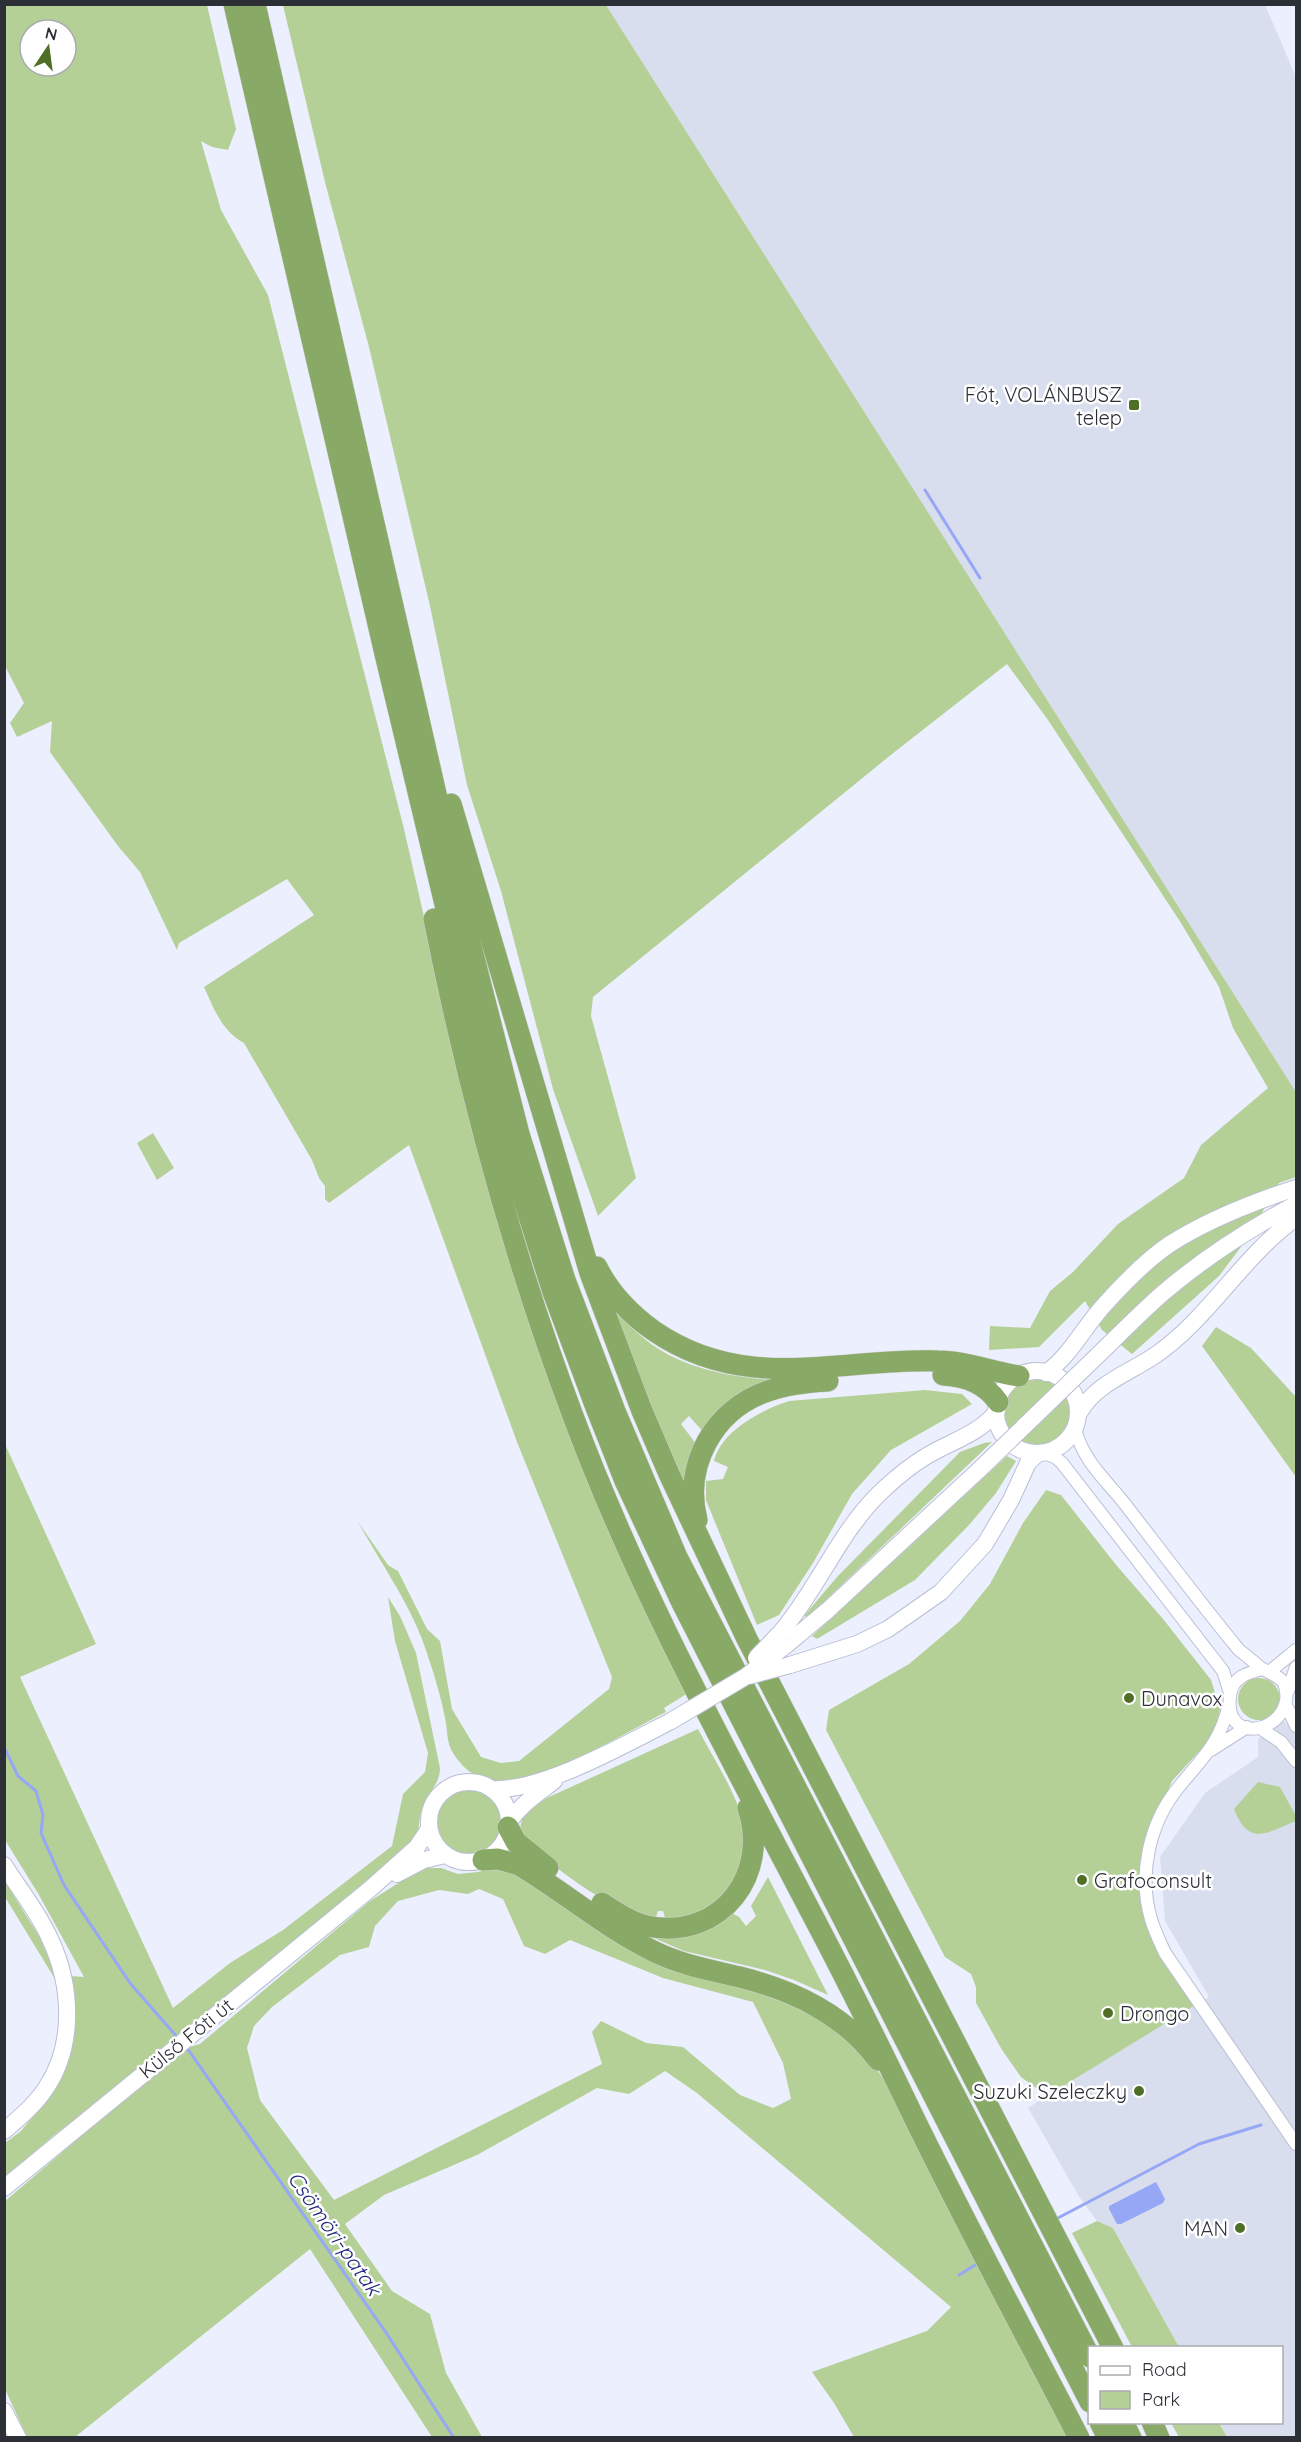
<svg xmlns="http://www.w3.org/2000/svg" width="1301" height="2442" font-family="Quicksand,sans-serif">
	<rect width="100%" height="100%" fill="#eceffd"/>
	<path fill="#d9deee" d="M606 5H1265L1296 77V1092Z
		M1163 1619 1211 1680 1220 1709 1214 1735 1172 1781 1145 1844 1142 1896 1149 1932 1167 1966 1195 2005 1209 1997 1165 1921 1160 1857 1205 1793 1258 1757V1739L1284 1721 1296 1734V2437H1227L1219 2423 1282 2422V2348L1179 2347 1113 2228 1097 2221 1080 2198 1028 2108 1054 2091Z"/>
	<path fill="#b4d097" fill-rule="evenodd" d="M5 5H207L236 129 228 150 212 147 201 141 221 210 268 295 404 829 473 1132 688 1693 664 1708 666 1712C625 1733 536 1787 493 1781 476 1779 462 1768 453 1753 446 1742 448 1730 445 1718 441 1695 430 1661 422 1639 406 1598 379 1560 358 1522L388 1565 398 1571 427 1629 440 1641 452 1709 481 1757 501 1763 519 1761 609 1689 612 1677 517 1442 409 1145 329 1203 325 1199V1186L319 1178 312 1160 244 1043C222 1031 214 1009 204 987L314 915 287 879 179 943 177 950 140 872 118 846 50 752 52 721 17 737 10 723 24 703 5 666ZM30 30H66V66H30Z
		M283 5H606L1296 1092V1177L1279 1183 1247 1239 1219 1276 1132 1354 1102 1330 1085 1301 1039 1347 989 1350 990 1326 1030 1328 1050 1291 1073 1272 1118 1224 1184 1178 1201 1145 1268 1088 1233 1028 1219 987 1181 923 1048 720 1007 664 892 754 593 997 591 1016 636 1178 598 1216 553 1089 501 891 467 785 430 606 369 347 325 182Z
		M153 1133 174 1168 157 1180 137 1143Z
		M610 1305C620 1315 629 1326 640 1335 677 1368 728 1377 775 1380L705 1434 689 1416 681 1424 697 1445 685 1490Z
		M1216 1327 1251 1348 1296 1397V1477L1202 1346Z
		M1004 1412a34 34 0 1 1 68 0a34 34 0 1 1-68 0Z
		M925 1390 962 1394 972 1404 891 1450 852 1494 813 1563 779 1615 757 1625 706 1500V1481L723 1479 728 1467 714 1461C721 1431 761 1410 789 1401Z
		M4 1442 96 1644 20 1677 173 2008 230 1963 283 1930 392 1846 403 1794 425 1772 428 1753 395 1641 388 1597 400 1616 416 1653 440 1768C440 1784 429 1791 423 1806 418 1818 420 1831 415 1843L191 2030 53 2136 5 2177V2143L21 2131 52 2093 74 2027 75 2004 70 1976 84 1977 39 1895 5 1840Z
		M992 1442 808 1617 804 1616 837 1577 960 1452 984 1443Z
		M1007 1456 1016 1461 996 1493 969 1525 915 1580 817 1639 812 1636Z
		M1046 1490 1061 1495 1117 1566 1163 1619 1211 1680 1220 1709 1214 1735 1172 1781 1145 1844 1142 1896 1149 1932 1167 1966 1195 2005 1047 2096 1021 2077 1002 2050 976 2003V1987L971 1974 945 1957 826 1730 829 1710 909 1664 960 1621 990 1584 1023 1523Z
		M1238 1699a21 21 0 1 1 42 0a21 21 0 1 1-42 0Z
		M698 1729C712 1756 746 1808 746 1838 746 1846 742 1856 740 1864 729 1907 705 1913 666 1921L663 1911H658L655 1920C607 1910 553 1868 519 1834L523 1814 538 1802Z
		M1258 1782 1280 1787 1296 1816V1821C1266 1833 1249 1847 1234 1809Z
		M436 1821a33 33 0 1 1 66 0a33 33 0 1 1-66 0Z
		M498 1867 517 1872 761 1992 790 2003 852 2038 867 2054 897 2100 1072 2437H854L834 2403 812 2372 927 2331 951 2307 697 2093 665 2071 629 2094 597 2088 477 2155 384 2195 345 2224 392 2291 430 2314 446 2373 482 2437H432L310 2249 75 2437H27L5 2389 4 2202 149 2078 189 2047 200 2044 370 1901 422 1868H441L458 1874 478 1872ZM479 1889 503 1899 524 1946 545 1954 570 1940 663 1978 753 2002 783 2063 791 2099 773 2108 740 2095 683 2047 646 2043 601 2021 592 2032 602 2064 334 2200 260 2100 247 2048 254 2026 272 2007 340 1955 369 1947 375 1926 398 1901 439 1890 468 1894Z
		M768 1877 828 1995 794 1980 765 1970 684 1951 654 1938C682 1942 709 1927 732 1913L739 1917 746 1926 756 1916 751 1906Z
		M4 1880 44 1944 58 1984 5 1897Z
		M1097 2221 1113 2228 1179 2347H1132L1072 2233Z
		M1171 2423H1219L1227 2437H1179Z"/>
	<path fill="#95a7f5" d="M1156 2182 1165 2199 1163 2203 1121 2224H1117L1109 2209V2206Z"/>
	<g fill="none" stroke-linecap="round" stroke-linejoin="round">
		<path stroke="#95a7f5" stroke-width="3" d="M925 490 980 578
			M4 1747 18 1776 36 1791 43 1815 41 1833 64 1885 130 1983 178 2038
			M187 2048 387 2334 454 2438
			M1056 2219 1199 2144 1261 2125
			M959 2275 980 2262"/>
		<g stroke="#b9bfd3" stroke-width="14">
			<path id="street" d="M1075 1429C1085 1465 1107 1480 1128 1508 1165 1556 1201 1604 1239 1650 1247 1656 1254 1662 1261 1668 1269 1673 1278 1675 1284 1683 1301 1728 1223 1752 1230 1696 1232 1677 1247 1673 1263 1669
				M1044 1453 1055 1457 1062 1463 1223 1671 1230 1693
				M1269 1672 1296 1650
				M1288 1691 1296 1667
				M1229 1704C1220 1744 1202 1758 1178 1788 1149 1824 1138 1875 1151 1919 1154 1930 1160 1942 1165 1953L1296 2144
				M1288 1709 1296 1726
				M1263 1730 1281 1742 1296 1761
				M1211 1750 1247 1727"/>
		</g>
		<g stroke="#b9bfd3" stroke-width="18">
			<path id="secondary" d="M1097 1356C1119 1335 1140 1313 1163 1293 1204 1258 1249 1229 1296 1204
				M996 1412a41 41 0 1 1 82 0a41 41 0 1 1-82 0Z
				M1046 1373C1071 1355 1085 1325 1106 1303 1125 1282 1146 1260 1170 1244 1209 1219 1253 1202 1296 1188
				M1079 1413C1095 1385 1124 1375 1151 1358 1208 1321 1241 1257 1296 1218
				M781 1632C820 1586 840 1529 885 1488 897 1477 910 1466 925 1457 949 1442 980 1434 997 1411
				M785 1646 828 1610 980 1469
				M790 1665 857 1644 888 1629 941 1592 985 1544 1011 1500 1028 1463 1038 1453
				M429 1822a40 40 0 1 1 80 0a40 40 0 1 1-80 0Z
				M492 1789C541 1792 626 1744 671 1721
				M509 1822C521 1804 537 1794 554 1781
				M4 1865C19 1889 39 1913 50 1939 72 1985 75 2045 46 2088 35 2105 19 2118 4 2131
				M397 1874 424 1860 445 1855
				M4 2188 370 1889 417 1847 429 1829
				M4 2411 18 2438"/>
		</g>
		<g stroke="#d1d1d3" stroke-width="22">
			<path id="highway" d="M234 4 386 658 477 1038 505 1141 553 1292 595 1405 625 1481 682 1603 1090 2402
				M255 4 470 942 519 1134 565 1280 615 1411 677 1557 1090 2357
				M451 804 590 1273 642 1411 669 1474 747 1639 1113 2348
				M434 919C468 1089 512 1254 573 1416 638 1591 728 1753 814 1918 845 1977 875 2037 904 2097 959 2212 1020 2324 1079 2438
				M597 1267C609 1292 631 1315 654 1331 746 1394 837 1358 938 1361 965 1361 992 1372 1019 1376
				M943 1375C965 1376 985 1383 998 1402
				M697 1520C683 1465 714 1409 768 1391 788 1384 808 1382 828 1381
				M508 1827 516 1842 548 1868
				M483 1860 498 1859 519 1865C564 1892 606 1928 653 1951 681 1965 711 1970 740 1977 794 1991 844 2014 878 2060
				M602 1903C617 1913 633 1924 652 1927 722 1938 770 1874 748 1808
				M1100 2422 1108 2438
				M1123 2422 1131 2438
				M1152 2422 1159 2438"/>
		</g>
		<use href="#street" stroke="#fff" stroke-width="12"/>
		<use href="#secondary" stroke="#fff" stroke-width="16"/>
		<use href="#highway" stroke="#89aa66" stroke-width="21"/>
		<g stroke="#b9bfd3" stroke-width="18" stroke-linecap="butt">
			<path id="secondary-bridge" d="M980 1469 1097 1356
				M756 1658 781 1632
				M749 1676 790 1665
				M671 1721 745 1677 785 1646"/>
		</g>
		<use href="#secondary-bridge" stroke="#fff" stroke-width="16"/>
	</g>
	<g fill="#4f6f26" stroke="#fff" stroke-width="2">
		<rect x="1128" y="399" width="12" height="12" rx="3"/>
		<circle cx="1129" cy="1698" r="6"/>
		<circle cx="1082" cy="1880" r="6"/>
		<circle cx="1108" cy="2013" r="6"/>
		<circle cx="1139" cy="2091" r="6"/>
		<circle cx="1240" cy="2228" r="6"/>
	</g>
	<g text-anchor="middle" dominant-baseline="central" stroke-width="5" stroke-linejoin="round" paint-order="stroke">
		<g font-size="20" fill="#2d2f37" stroke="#fff" text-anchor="end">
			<text x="1122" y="394">Fót, VOLÁNBUSZ<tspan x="1122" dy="23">telep</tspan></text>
			<text x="1141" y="1698" text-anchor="start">Dunavox</text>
			<text x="1094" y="1880" text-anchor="start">Grafoconsult</text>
			<text x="1120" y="2013" text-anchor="start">Drongo</text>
			<text x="1127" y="2091">Suzuki Szeleczky</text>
			<text x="1228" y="2228">MAN</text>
		</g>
		<g font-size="20" fill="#2d2f37" stroke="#fff">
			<text transform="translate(186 2038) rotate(-39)">Külső Fóti út</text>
		</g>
		<g font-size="21" font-style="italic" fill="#232880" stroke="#fff">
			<text transform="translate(335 2233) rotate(55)">Csömöri-patak</text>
		</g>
	</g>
	<rect width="1301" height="2442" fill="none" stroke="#2d2f37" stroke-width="12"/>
	<rect x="1088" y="2346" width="195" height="78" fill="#ffffff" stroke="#abacaf" stroke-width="1.5"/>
	<rect x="1100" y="2366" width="30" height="9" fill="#ffffff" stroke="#abacaf" stroke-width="1.5"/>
	<text x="1142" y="2376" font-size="18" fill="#2d2f37">Road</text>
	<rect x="1100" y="2391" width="30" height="18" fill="#b4d097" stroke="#abacaf" stroke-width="1.5"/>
	<text x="1142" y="2406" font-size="18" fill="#2d2f37">Park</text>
	<g transform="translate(48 48) rotate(13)"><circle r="28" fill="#ffffff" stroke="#abacaf" stroke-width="1.5"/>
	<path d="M0-4.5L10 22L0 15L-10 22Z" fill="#4f6f26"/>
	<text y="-9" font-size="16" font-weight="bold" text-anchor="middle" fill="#2d2f37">N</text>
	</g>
</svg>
